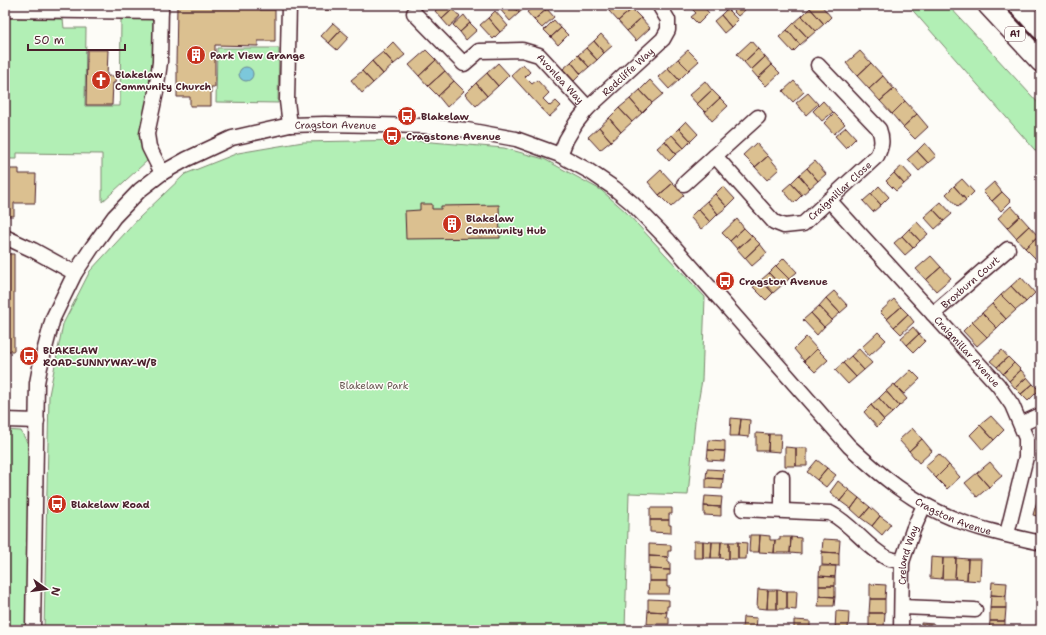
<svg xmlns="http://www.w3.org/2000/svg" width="1046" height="635" font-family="'Shantell Sans',sans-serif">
	<rect width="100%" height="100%" fill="#fdfcf7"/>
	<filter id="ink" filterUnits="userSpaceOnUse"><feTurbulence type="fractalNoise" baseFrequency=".025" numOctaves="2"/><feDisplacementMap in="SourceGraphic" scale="8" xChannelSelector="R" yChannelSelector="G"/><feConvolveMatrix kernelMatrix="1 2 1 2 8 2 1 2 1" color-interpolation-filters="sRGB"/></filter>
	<g filter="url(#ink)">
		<path fill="#b2efb5" stroke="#7e8770" d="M908 5H948L1041 106V157Z
			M5 18 63 19 64 28H86L85 106H120L121 18 151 19 157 24 148 160 102 202V154L17 153V159H5Z
			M217 48H279L278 103 216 102Z
			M407 140 504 148 544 159 601 190 625 211 705 297 702 380 695 421 688 495 629 493 625 630H44L49 395 63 324 90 271 139 218 185 174 238 153 303 142Z
			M5 430 21 431 29 446 27 630H5Z"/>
		<path fill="#7cc8db" stroke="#688495" d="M239 74a7 7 0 1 1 14 0a7 7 0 1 1-14 0Z"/>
		<path fill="#dbc090" stroke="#4a1f2b" d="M177 5H260V10H275V41H258V46L215 45V87H211V106H190V97H177V65H176Z
			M314 5H330V10H313Z
			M441 5H449L453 9 442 19 435 11Z
			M502 5H511L519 13 510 21 499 8Z
			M511 5H526L527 6 519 13Z
			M535 5H543L547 9 534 20 527 12Z
			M604 5H616L609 11Z
			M616 5H629L632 9 618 21 609 11Z
			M681 5H702L709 13 698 24 691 17 696 13 689 6 685 10Z
			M730 5H740L745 10 738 16 729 7Z
			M814 5H821L831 17 824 24 810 8Z
			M810 8 824 24 816 31 802 16Z
			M453 9 460 17 449 27 442 19Z
			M547 9 554 17 542 28 534 20Z
			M632 9 641 18 627 31 618 21Z
			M727 9 738 20 731 27 721 15Z
			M495 11 508 26 500 32 488 18Z
			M464 15 470 23 460 32 453 25Z
			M721 15 731 27 724 33 714 21Z
			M802 16 816 31 808 38 794 23Z
			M488 18 500 32 493 39 480 25Z
			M641 18 650 28 636 41 627 31Z
			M554 20 561 28 551 37 544 30Z
			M333 23 341 30 329 43 321 36Z
			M470 23 477 30 466 40 460 32Z
			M794 23 808 38 800 45 787 30Z
			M561 28 568 35 558 45 551 37Z
			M341 30 349 37 337 50 329 43Z
			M787 30 800 45 793 52 779 37Z
			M601 34 612 46 604 53 594 41Z
			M594 41 604 53 597 60 586 48Z
			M751 41 758 49 744 62 737 54Z
			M393 42 405 55 394 64 383 52Z
			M586 48 597 60 589 67 578 55Z
			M758 49 765 57 751 70 744 62Z
			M87 50H108L107 76H116L115 83H113L112 105H86Z
			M426 50 436 60 419 76 409 65Z
			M688 50 699 61 689 70 678 59Z
			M860 51 871 63 857 76 846 63Z
			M383 52 394 64 383 74 372 61Z
			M578 55 589 67 581 74 571 62Z
			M765 57 772 65 758 78 751 70Z
			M678 59 689 70 679 80 668 68Z
			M436 60 445 71 428 86 419 76Z
			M372 61 383 74 373 83 362 71Z
			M571 62 581 74 574 81 563 69Z
			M498 63 509 75 498 86 487 73Z
			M871 63 883 76 869 89 857 76Z
			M523 64 530 72 525 77 532 84 537 80 549 93 543 99 550 106 556 101 561 106 549 117 511 75Z
			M772 65 780 73 766 86 758 78Z
			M668 68 679 80 669 89 658 77Z
			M362 71 373 83 362 93 351 80Z
			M445 71 454 81 438 96 428 86Z
			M487 73 498 86 487 96 476 83Z
			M883 76 894 89 880 101 869 89Z
			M650 80 663 94 652 103 640 90Z
			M454 81 464 91 447 107 438 96Z
			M705 81 712 90 697 104 689 95Z
			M794 81 804 92 793 102 783 91Z
			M476 83 487 96 476 106 465 94Z
			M894 89 905 101 892 114 880 101Z
			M640 90 652 103 642 113 630 99Z
			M712 90 720 98 705 112 697 104Z
			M808 93 818 104 806 115 796 103Z
			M720 98 728 106 712 121 705 112Z
			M630 99 642 113 632 122 619 108Z
			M823 101 833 112 822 121 813 111Z
			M905 101 917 114 903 127 892 114Z
			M619 108 632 122 621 132 609 118Z
			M834 113 845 124 834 134 824 123Z
			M917 114 928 127 915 139 903 127Z
			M609 118 621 132 611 141 599 127Z
			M686 121 698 134 691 141 679 128Z
			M599 127 611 141 600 150 588 137Z
			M846 127 856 138 846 148 835 136Z
			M679 128 691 141 684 148 672 135Z
			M672 135 684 148 676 154 665 141Z
			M665 141 676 154 669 161 657 148Z
			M756 143 768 156 755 167 743 155Z
			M925 143 936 156 928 163 917 151Z
			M917 151 928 163 919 171 908 159Z
			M768 156 779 169 767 180 755 167Z
			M815 161 826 174 818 181 807 168Z
			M902 166 912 177 904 184 894 173Z
			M807 168 818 181 810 188 799 175Z
			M5 169H19V174H36L35 203H14V216H5Z
			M661 170 673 183 659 195 648 182Z
			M894 173 904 184 896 191 886 181Z
			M799 175 810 188 802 195 791 183Z
			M962 179 974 192 966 200 954 186Z
			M994 182 1002 192 992 201 983 192Z
			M673 183 684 195 671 207 659 195Z
			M791 183 802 195 794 203 783 190Z
			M723 186 735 199 727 207 715 194Z
			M879 186 889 197 881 205 871 194Z
			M954 186 966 200 958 207 946 194Z
			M1002 192 1011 201 1001 211 992 201Z
			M715 194 727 207 718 214 707 201Z
			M871 194 881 205 873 212 863 201Z
			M707 201 718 214 710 222 698 209Z
			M941 202 952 214 944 221 933 209Z
			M420 204H432V209H441V206L499 205 500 238 406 239 405 211 420 210Z
			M1011 206 1020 216 1007 228 998 218Z
			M698 209 710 222 701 229 690 217Z
			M933 209 944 221 935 229 924 217Z
			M1020 216 1029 226 1016 238 1007 228Z
			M737 219 744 228 730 241 722 233Z
			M917 222 928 234 920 241 909 229Z
			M1029 226 1038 236 1025 248 1016 238Z
			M744 228 752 236 737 249 730 241Z
			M909 229 920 241 913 248 902 236Z
			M752 236 760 244 745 258 737 249Z
			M902 236 913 248 905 255 894 243Z
			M1038 236 1041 239V252L1035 258 1025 248Z
			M760 244 767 253 752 266 745 258Z
			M1041 252V265L1035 258Z
			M5 254H14V351H5Z
			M931 256 941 267 926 280 916 269Z
			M784 258 797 272 789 279 776 266Z
			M776 266 789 279 781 286 769 273Z
			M941 267 951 278 936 291 926 280Z
			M769 273 781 286 773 293 761 280Z
			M1021 277 1035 293 1026 302 1011 286Z
			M761 280 773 293 766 300 753 287Z
			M1011 286 1026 302 1016 310 1001 295Z
			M834 291 848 306 840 313 826 298Z
			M1001 295 1016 310 1006 319 992 304Z
			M826 298 840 313 832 320 819 306Z
			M894 299 901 307 887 319 880 312Z
			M992 304 1006 319 997 328 982 313Z
			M819 306 832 320 824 327 811 313Z
			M901 307 908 314 894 327 887 319Z
			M811 313 824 327 817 335 803 320Z
			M982 313 997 328 987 337 972 322Z
			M908 314 914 322 901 334 894 327Z
			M972 322 987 337 977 346 963 331Z
			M913 327 919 334 907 345 901 338Z
			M878 332 886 340 869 356 862 347Z
			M919 334 925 341 914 352 907 345Z
			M806 337 817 349 804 361 794 349Z
			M817 349 828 360 815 372 804 361Z
			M859 349 872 363 864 370 851 356Z
			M1002 350 1008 357 997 367 990 361Z
			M851 356 864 370 856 377 843 363Z
			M1008 357 1014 363 1003 374 997 367Z
			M843 363 856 377 848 384 835 370Z
			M1014 363 1021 370 1009 381 1003 374Z
			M911 370 920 379 904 394 895 385Z
			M1021 370 1027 377 1015 388 1009 381Z
			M1027 377 1033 384 1021 394 1015 388Z
			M894 384 907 399 899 406 886 391Z
			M1033 384 1039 390 1028 401 1021 394Z
			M886 391 899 406 892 413 879 398Z
			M879 398 892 413 884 420 871 405Z
			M871 405 884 420 877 427 864 412Z
			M991 416 1004 430 994 440 980 425Z
			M731 418 741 419 739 436H730Z
			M741 419 750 420 749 437 739 436Z
			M980 425 994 440 983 450 970 435Z
			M912 428 922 439 909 451 899 440Z
			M756 433 769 434 768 451H756Z
			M769 434H781L780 452 768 451Z
			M922 439 932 451 919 463 909 451Z
			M709 440 725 441V451L708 450Z
			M785 447 796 448V466H785Z
			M796 448H807V466H796Z
			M708 450 725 451 724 461 707 460Z
			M939 454 949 465 936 478 925 466Z
			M817 460 827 468 817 480 807 472Z
			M990 462 1002 476 989 487 977 473Z
			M949 465 960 477 947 489 936 478Z
			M827 468 836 475 826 487 817 480Z
			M707 469 724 470 723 479 706 478Z
			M977 473 989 487 977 497 965 483Z
			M706 478 723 479 722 489 706 488Z
			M838 481 849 490 840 501 830 492Z
			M1040 488H1041V502L1037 501Z
			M849 490 859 498 851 509 840 501Z
			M705 496 722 497 721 507 704 506Z
			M859 498 870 507 861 518 851 509Z
			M1037 501 1041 502V517L1033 515Z
			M704 506 721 507V516L704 515Z
			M870 507 880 516 872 526 861 518Z
			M650 508H672V514H669V520H650Z
			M880 516 891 524 882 535 872 526Z
			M650 520H669V525H671V533L650 532Z
			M750 535H760L759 552H749Z
			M760 535 770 536V540H775L774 553 759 552Z
			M780 537H791L790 553H774L775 540H780Z
			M791 537 801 538V554L790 553Z
			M823 539 840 540 839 553 822 552Z
			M694 541H703V558H694Z
			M703 541 712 542 711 558H703Z
			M712 542H721L720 558H711Z
			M721 542H729V559L720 558Z
			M729 542H738V559H729Z
			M738 542 747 543 746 559H738Z
			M649 544 671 545V551H668V557L649 556Z
			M822 552 839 553V566L822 565Z
			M649 556 668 557V562H670V570L649 569Z
			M931 557 943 558 942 579 930 578Z
			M943 558H956L955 579H942Z
			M956 558 968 559 967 580 955 579Z
			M968 559H981L980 581 967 580Z
			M820 566H836L835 577 819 576Z
			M649 569 670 570V575H667V581H649Z
			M819 576 835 577V586H819Z
			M649 581H667V587H670L669 594H648Z
			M992 582 1007 583 1006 596 991 595Z
			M870 584 886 585 885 599H870Z
			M819 586H835V597L819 596Z
			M758 589 768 590 767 609 757 608Z
			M768 590H777V609H767Z
			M777 590 787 591V609H777Z
			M787 591H797L796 610 787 609Z
			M991 595 1006 596V608H990Z
			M819 596 835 597 834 606H818Z
			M648 599 669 600V606H667V612L648 611Z
			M870 599H885V613H869Z
			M990 608H1006L1005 621H990Z
			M648 611 667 612 666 617H669V624H647Z
			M836 611 849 612 848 630H835Z
			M869 613H885L884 627H869Z
			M743 617 757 618 756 630H742Z
			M794 620 810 621V630H794Z
			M990 621H1005V630H989Z
			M921 623 934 624 933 630H921Z
			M869 627H884V630H869Z
			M970 627 985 628V630H970Z
			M647 628H668V630H647Z"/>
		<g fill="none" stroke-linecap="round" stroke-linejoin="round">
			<g stroke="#4a1f2b" stroke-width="17">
				<g id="minor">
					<path d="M161 5 160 62 156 92 147 134 149 147 162 173"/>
					<path d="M289 5 287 101 290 125"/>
					<path d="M5 10 161 12"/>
					<path id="s1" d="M414 13 464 64 479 51 522 50 539 55 588 108"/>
					<path id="s2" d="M560 155 566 140 576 123 588 108 663 39 668 30V20L659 5"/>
					<path id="s3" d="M715 156 774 222 784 226 803 224 877 156C882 146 883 140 879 129L818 65"/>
					<path d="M684 184 758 117"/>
					<path id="s4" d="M829 200 998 385 1012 405 1026 438V457L1007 534"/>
					<path d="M5 237 33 250 75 273"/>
					<path id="s5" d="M933 314 1008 249"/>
					<path d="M5 420 37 421"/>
					<path d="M1021 424 1041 415"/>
					<path d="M743 509 830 513C852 524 865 546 887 558 892 560 897 560 902 562"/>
					<path d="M782 510V477"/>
					<path d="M902 607 975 610"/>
					<path id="s6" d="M33 630 37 383 40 367 53 318 75 273 93 246 114 217 140 190 162 173 187 159 232 138 290 125 325 124 425 126 467 130 516 139 560 155 589 171 614 188 632 203 669 241 849 446C880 475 912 502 952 518 980 530 1011 536 1041 543"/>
					<path id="s7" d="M901 630 902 562 913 530 924 505"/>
				</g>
			</g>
			<g stroke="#4a1f2b" stroke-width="23">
				<path id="highway" d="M988 5 1041 62
					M1019 5 1041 29"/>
			</g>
			<use href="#minor" stroke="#fdfcf7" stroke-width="14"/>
			<use href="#highway" stroke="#fdfcf7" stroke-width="20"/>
		</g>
	</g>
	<defs>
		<g id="building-disc" transform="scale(1)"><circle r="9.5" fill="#c8321e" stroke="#fdfcf7"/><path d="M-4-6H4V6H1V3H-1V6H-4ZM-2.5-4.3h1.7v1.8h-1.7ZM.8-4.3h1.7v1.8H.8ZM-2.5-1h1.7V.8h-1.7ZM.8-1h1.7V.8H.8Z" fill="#fff"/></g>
		<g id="church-disc" transform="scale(1)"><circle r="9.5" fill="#c8321e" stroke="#fdfcf7"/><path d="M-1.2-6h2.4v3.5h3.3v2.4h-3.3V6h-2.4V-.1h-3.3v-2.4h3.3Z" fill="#fff"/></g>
		<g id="bus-disc" transform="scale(1)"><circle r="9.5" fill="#c8321e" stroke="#fdfcf7"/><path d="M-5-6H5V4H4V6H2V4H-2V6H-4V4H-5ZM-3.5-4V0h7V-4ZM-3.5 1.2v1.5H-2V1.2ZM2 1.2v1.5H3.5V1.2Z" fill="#fff"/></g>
	</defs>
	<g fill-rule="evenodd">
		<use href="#building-disc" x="196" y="55"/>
		<use href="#church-disc" x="101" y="80"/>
		<use href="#bus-disc" x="407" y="116"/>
		<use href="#bus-disc" x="392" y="136"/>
		<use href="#building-disc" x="452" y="224"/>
		<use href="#bus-disc" x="725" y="281"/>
		<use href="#bus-disc" x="29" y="356"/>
		<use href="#bus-disc" x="57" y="504"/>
	</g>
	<g text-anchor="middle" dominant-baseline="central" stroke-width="3" stroke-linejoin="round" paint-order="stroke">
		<rect fill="#fdfcf7" stroke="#806168" stroke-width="1" x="1005" y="27" width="20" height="14" rx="3"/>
		<g font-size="9" font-weight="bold" fill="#4a1f2b">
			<text x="1015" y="34">A1</text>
		</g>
		<g font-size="10" font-weight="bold" fill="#4a1f2b" stroke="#fdfcf7" text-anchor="start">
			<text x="210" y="55">Park View Grange</text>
			<text x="115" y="74">Blakelaw<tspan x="115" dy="12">Community Church</tspan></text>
			<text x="421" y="116">Blakelaw</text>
			<text x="406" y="136">Cragstone Avenue</text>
			<text x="466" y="218">Blakelaw<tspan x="466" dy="12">Community Hub</tspan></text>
			<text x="739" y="281">Cragston Avenue</text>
			<text x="43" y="350">BLAKELAW<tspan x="43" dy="12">ROAD-SUNNYWAY-W/B</tspan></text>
			<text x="71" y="504">Blakelaw Road</text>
		</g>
		<g font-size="10" fill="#4a1f2b" stroke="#fdfcf7">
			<text stroke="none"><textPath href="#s2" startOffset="109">Redcliffe Way</textPath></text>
			<text stroke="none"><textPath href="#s1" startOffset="184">Avonlea Way</textPath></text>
			<text stroke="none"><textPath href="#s6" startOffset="681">Cragston Avenue</textPath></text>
			<text stroke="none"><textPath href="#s3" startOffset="168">Craigmillar Close</textPath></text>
			<text stroke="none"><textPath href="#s5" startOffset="49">Broxburn Court</textPath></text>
			<text stroke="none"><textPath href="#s4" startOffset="205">Craigmillar Avenue</textPath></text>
			<text stroke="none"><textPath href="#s6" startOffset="1449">Cragston Avenue</textPath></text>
			<text stroke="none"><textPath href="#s7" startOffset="76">Creland Way</textPath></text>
		</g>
		<g font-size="10" fill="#64534e" stroke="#fdfcf7">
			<text x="374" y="385">Blakelaw Park</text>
		</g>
	</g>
	<rect width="1046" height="635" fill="none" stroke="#fdfcf7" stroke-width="20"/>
	<rect x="10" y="10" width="1026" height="615" fill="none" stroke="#4a1f2b" stroke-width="1.5" filter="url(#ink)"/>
	<g transform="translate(46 589) rotate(104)" stroke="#fdfcf7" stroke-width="3" paint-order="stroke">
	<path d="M0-3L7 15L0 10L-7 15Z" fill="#4a1f2b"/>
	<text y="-6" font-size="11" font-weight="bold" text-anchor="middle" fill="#4a1f2b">N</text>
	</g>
	<path d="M28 44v6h97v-6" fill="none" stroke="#4a1f2b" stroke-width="2"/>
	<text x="34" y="44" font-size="12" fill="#4a1f2b" stroke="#fdfcf7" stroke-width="3" paint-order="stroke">50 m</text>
</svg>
